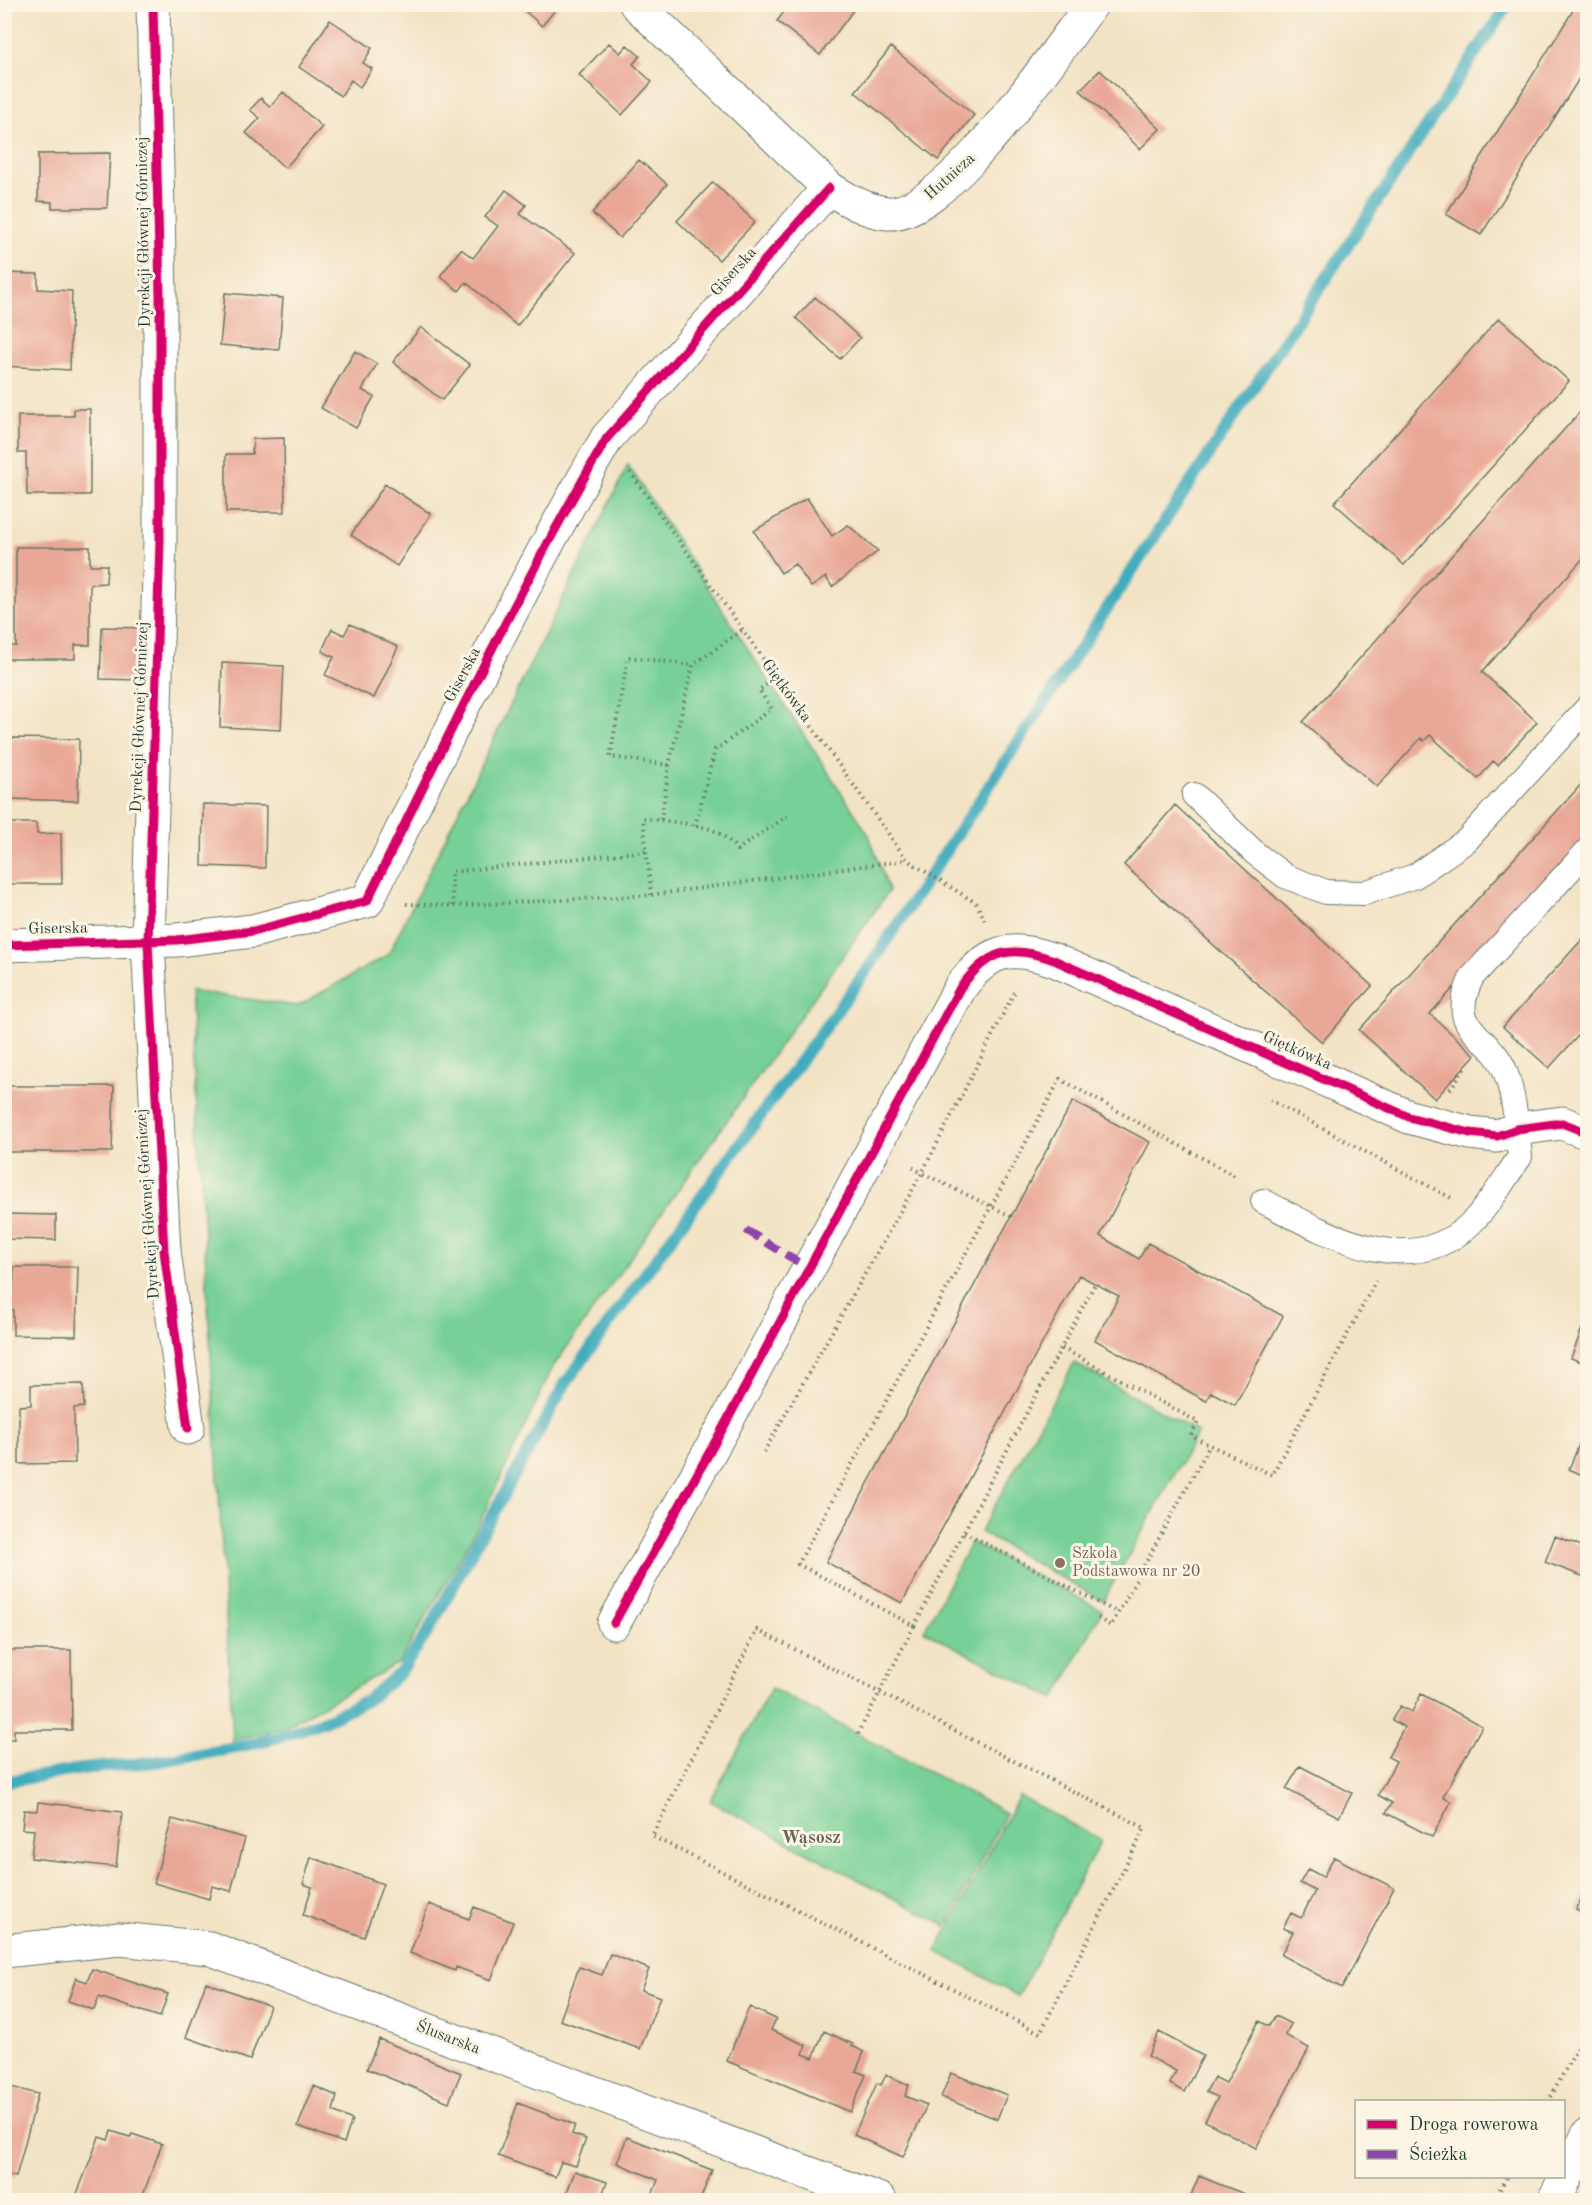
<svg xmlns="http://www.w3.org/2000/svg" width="1592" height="2205" font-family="'Old Standard TT',serif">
	<rect width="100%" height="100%" fill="#fcf5e5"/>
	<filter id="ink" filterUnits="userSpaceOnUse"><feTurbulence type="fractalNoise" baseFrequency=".0167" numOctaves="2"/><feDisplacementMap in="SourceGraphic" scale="12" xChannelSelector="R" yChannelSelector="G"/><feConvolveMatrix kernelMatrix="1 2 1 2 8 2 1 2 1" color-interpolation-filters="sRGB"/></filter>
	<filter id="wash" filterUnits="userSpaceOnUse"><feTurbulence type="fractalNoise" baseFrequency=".008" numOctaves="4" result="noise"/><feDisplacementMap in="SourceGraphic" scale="24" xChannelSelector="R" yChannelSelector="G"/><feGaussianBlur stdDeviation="1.35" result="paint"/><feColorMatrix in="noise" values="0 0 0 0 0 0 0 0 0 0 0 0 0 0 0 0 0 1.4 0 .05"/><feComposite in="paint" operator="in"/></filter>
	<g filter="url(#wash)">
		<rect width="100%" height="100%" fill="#f3e3c5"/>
		<path fill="#77d096" stroke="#4b8665" stroke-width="1.5" d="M628 465 869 835 889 891 553 1367 474 1534 399 1663 283 1728 233 1740 190 991 298 1006 388 955Z
			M1074 1363 1198 1432 1103 1601 980 1532Z
			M971 1542 1102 1610 1055 1699 924 1631Z
			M771 1688 1006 1813 946 1926 710 1801Z
			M1019 1796 1101 1840 1018 1996 936 1951Z"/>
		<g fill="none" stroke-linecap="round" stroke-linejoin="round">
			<path stroke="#3facbd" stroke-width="12" d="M4 1782 82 1769 154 1762 230 1749 279 1737 324 1721 367 1700 400 1673 427 1633 565 1384 871 964 1508 4"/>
		</g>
		<g id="blocks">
			<path fill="#e9a896" d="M517 4H560L542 26Z
				M790 4H858L820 55 777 21Z
				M1577 4H1587V66L1481 235 1446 214Z
				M330 20 372 48 363 63 372 69 360 87 351 80 341 96 299 67Z
				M609 43 620 53 627 45 640 56 633 64 652 82 622 115 579 75Z
				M891 47 974 115 938 160 855 92Z
				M1100 70 1160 129 1140 149 1080 90Z
				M283 92 322 127 285 168 246 133 260 118 250 110 261 98 270 107Z
				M110 153 107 208H52V202L38 201V154Z
				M639 160 667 184 620 238 592 213Z
				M713 182 755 222 719 260 677 221Z
				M506 190 526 205 520 214 575 253 517 326 466 282 459 291 440 276 461 249 473 258 485 243 498 226 485 217Z
				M4 273 38 274V289L72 291 70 370 4 366Z
				M225 293 283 298 279 350 220 345Z
				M815 297 860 338 840 359 796 318Z
				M1499 318 1569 381 1404 565 1334 503Z
				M421 327 470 365 442 400 393 362Z
				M355 351 377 364 362 390 374 397 356 428 321 408Z
				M1587 404V554L1482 672 1537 722 1498 765 1493 761 1478 779 1430 735 1424 741 1421 738 1377 787 1303 722Z
				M74 409H90V495H27L26 453H18V416H74Z
				M284 438 285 512H226V454H252L253 439Z
				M385 484 431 514 397 566 351 535Z
				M807 498 832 536 848 525 878 551 832 587 826 577 811 587 795 564 781 573 754 531Z
				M16 547H90V565H107L106 583 90 584V645H75V659H4V646H16Z
				M350 624 398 647 374 698 325 675 334 657 322 651 332 629 344 635Z
				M102 627 143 628 141 680 100 679Z
				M222 663 284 666 281 730 220 727Z
				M9 738 79 739 78 801 8 799Z
				M1587 778V840L1430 1014 1475 1055 1435 1099 1359 1030Z
				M203 804 266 806 265 868 202 866Z
				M1175 805 1372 986 1322 1042 1124 865Z
				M4 823H36L37 834 61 833 62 884H7Z
				M1587 934V1026L1549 1068 1503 1027Z
				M4 1086H114L112 1152H4Z
				M1073 1101 1150 1142 1100 1236 1139 1259 1148 1243 1283 1316 1235 1405 1211 1392 1206 1401 1095 1340 1119 1296 1079 1275 902 1603 826 1562Z
				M4 1214 56 1215V1240L4 1239Z
				M14 1267H78L76 1336 13 1335V1310H4V1292H13Z
				M1583 1326 1587 1328V1364L1571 1358Z
				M83 1384 84 1407 74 1408 75 1463 19 1464V1406L31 1405V1385Z
				M1587 1425V1477L1569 1469Z
				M1555 1536 1587 1548V1578L1545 1562Z
				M10 1650H71L72 1730H14V1739H4V1653H10Z
				M1421 1694 1482 1726 1443 1797 1451 1802 1432 1837 1386 1813 1392 1803 1378 1795 1396 1761 1388 1757 1404 1727 1392 1720 1400 1706 1412 1712Z
				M1300 1766 1352 1793 1339 1817 1286 1789Z
				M38 1802 122 1812 116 1867 31 1858 34 1830 22 1829 24 1810 37 1811Z
				M172 1819 245 1838 231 1891 212 1886 209 1899 154 1883Z
				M311 1857 383 1884 364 1937 303 1915 312 1887 303 1884Z
				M1334 1857 1394 1888 1342 1988 1281 1955 1293 1932 1283 1928 1291 1913 1301 1918 1315 1891 1300 1883 1308 1869 1323 1877Z
				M1587 1888V1916L1576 1910Z
				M429 1904 469 1919 474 1907 513 1922 491 1980 456 1967 455 1971 410 1953Z
				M610 1954 649 1969 641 1990 660 1997 640 2049 560 2020 579 1967 602 1975Z
				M92 1969 168 1994 160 2017 99 1997 94 2010 68 2001 76 1978 87 1982Z
				M206 1982 270 2006 250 2060 186 2037Z
				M749 2007 776 2019 771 2030 806 2045 803 2054 813 2058 824 2031 853 2044 852 2046 864 2052 856 2071 866 2075 850 2112 727 2061Z
				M1275 2016 1291 2024 1285 2035 1309 2048 1256 2148 1205 2121 1218 2097 1206 2092 1214 2077 1226 2083 1259 2021 1269 2026Z
				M1159 2032 1203 2056 1184 2092 1170 2084 1176 2071 1148 2056Z
				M379 2039 461 2073 449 2102 367 2069Z
				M951 2073 1007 2095 997 2119 941 2097Z
				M886 2075 909 2085 905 2096 927 2105 903 2157 854 2135 877 2083 881 2085Z
				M4 2085 38 2094 16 2177 4 2174Z
				M314 2086 337 2096 333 2111 352 2120 344 2143 298 2126Z
				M518 2103 575 2125 572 2134 586 2139 576 2166 561 2162 555 2177 498 2156Z
				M111 2131 130 2137 132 2134 162 2144 141 2200 75 2199 99 2137 108 2140Z
				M627 2137 712 2170 700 2200H650L658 2180 617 2163Z
				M575 2171 607 2182 600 2200H564Z
				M1199 2176 1221 2185 1261 2200H1189Z"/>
		</g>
	</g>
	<g filter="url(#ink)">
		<use href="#blocks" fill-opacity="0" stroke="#697767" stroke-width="1.5"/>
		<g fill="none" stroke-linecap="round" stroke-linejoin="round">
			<g stroke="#697767" stroke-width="26">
				<path id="service" d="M1194 795 1256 854 1285 876 1326 892 1364 893 1415 876 1466 841 1588 707
					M1263 1201C1324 1233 1409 1283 1470 1224 1490 1205 1504 1179 1520 1157 1517 1129 1515 1098 1505 1071 1489 1031 1445 1033 1472 977L1588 850"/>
			</g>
			<g stroke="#697767" stroke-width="35">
				<path id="minor" d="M153 4 160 296V541L148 942 164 1251 188 1428
					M636 4 829 188C846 199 866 211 887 213 946 218 1057 50 1092 4
					M4 945 177 940 253 931 367 901C443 746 519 588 607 438L829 188
					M614 1623 723 1428 960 988C988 950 1009 944 1054 960L1409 1117 1470 1133 1497 1136 1517 1129 1562 1123 1588 1133
					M4 1951 119 1939 209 1948 880 2200
					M1554 2200 1588 2135"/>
			</g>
			<path stroke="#697767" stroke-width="4" stroke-dasharray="1.5 4.5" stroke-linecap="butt" d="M630 472 907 860 976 903 985 920
				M669 765 610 757 628 657 693 665
				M661 820C689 825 720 824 737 850L787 816
				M695 826 715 750 772 709 759 690 776 678
				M651 895 643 818 661 820 669 765 693 665 742 630
				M406 904 453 906 651 895 907 860
				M453 906 451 872 646 851
				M1450 1089 1465 1068
				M1270 1100 1451 1198
				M1011 1216 922 1173 1016 989
				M1062 1348 1198 1422 1191 1435 1209 1445
				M764 1452 922 1173 912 1167
				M964 1532 1118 1613
				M1098 1618 1111 1626 1210 1445 1272 1475 1376 1281
				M914 1626 1096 1282
				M757 1630 1145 1828 1040 2033 652 1836Z
				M858 1734 914 1626 798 1564 1060 1079 1238 1178
				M1548 2102 1588 2028
				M1494 2200 1507 2176"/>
			<use href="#service" stroke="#fff" stroke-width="24"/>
			<use href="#minor" stroke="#fff" stroke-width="33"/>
			<path stroke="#8e44ad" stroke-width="8" stroke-dasharray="15 8" stroke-linecap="butt" d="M746 1230 808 1268"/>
			<g stroke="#fcf5e5" stroke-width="13">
				<path id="cycleway" d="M153 4 160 296V541L148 942 164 1251 188 1428
					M4 945 177 940 253 931 367 901C443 746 519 588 607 438L829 188
					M614 1623 723 1428 960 988C988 950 1009 944 1054 960L1409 1117 1470 1133 1497 1136 1517 1129 1562 1123 1588 1133"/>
			</g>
			<use href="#cycleway" stroke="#d6006c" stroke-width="9"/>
		</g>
	</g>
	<circle fill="#8d6e63" stroke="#fcf5e5" stroke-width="2" cx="1060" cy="1563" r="6"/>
	<g text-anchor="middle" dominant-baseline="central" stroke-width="6" stroke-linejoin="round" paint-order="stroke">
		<g font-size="16" fill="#1f3d34" stroke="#fcf5e5">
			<text transform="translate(950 177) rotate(-42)">Hutnicza</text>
			<text transform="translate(144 232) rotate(-91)">Dyrekcji Głównej Górniczej</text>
			<text transform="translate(734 272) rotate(-48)">Giserska</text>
			<text transform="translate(463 675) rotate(-62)">Giserska</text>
			<text transform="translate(786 691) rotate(54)">Giętkówka</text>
			<text transform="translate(140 717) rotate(-88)">Dyrekcji Głównej Górniczej</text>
			<text transform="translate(58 929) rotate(-1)">Giserska</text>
			<text transform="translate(1297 1051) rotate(24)">Giętkówka</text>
			<text transform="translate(148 1204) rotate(-94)">Dyrekcji Głównej Górniczej</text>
			<text transform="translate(448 2038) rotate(21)">Ślusarska</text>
		</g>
		<g font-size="16" fill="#785e54" stroke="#fcf5e5" text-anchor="start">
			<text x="1072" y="1554">Szkoła<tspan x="1072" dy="18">Podstawowa nr 20</tspan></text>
		</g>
		<g font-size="18" font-weight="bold" fill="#666256" stroke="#fcf5e5">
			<text x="811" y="1838">Wąsosz</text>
		</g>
	</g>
	<rect width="1592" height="2205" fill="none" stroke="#fcf5e5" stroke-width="24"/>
	<rect x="1355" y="2100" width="210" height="78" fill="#fcf5e5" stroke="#a4ab9e" stroke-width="1.5"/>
	<rect x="1367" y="2120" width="30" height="9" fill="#d6006c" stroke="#a4ab9e" stroke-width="1.5"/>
	<text x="1409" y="2130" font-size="18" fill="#1f3d34">Droga rowerowa</text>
	<rect x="1367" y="2150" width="30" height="9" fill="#8e44ad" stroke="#a4ab9e" stroke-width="1.5"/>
	<text x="1409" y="2160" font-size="18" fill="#1f3d34">Ścieżka</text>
</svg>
